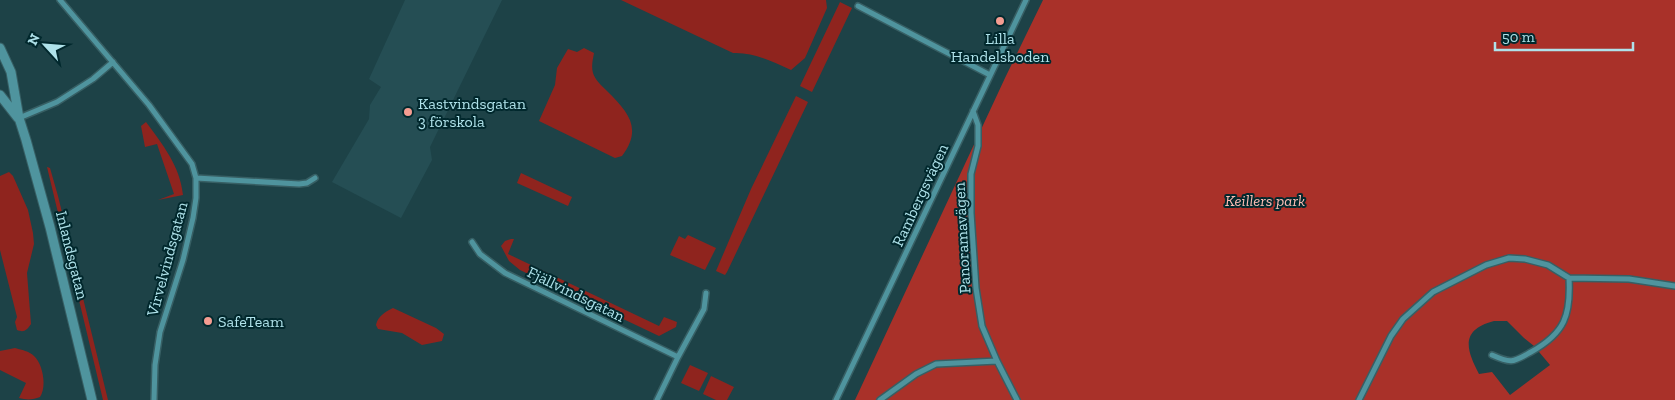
<svg xmlns="http://www.w3.org/2000/svg" width="1675" height="400" font-family="'Zilla Slab',serif">
	<rect width="100%" height="100%" fill="#1d4247"/>
	<path fill="#254e54" d="M405 0H502L430 147 432 160 401 218 332 182 369 119 370 105 381 87 369 79Z"/>
	<path fill="#8f241e" d="M621 0H826L827 8 805 58 791 70C773 62 754 52 733 53Z
		M840 2 852 8 812 92 800 86Z
		M584 48 594 53C593 59 591 66 593 73 595 80 602 86 607 91 628 112 643 128 622 156L615 158 539 121 555 85 557 68 568 49 577 52Z
		M796 96 808 102 727 272 725 275 716 271 751 189Z
		M146 122C163 145 180 166 183 195L158 200 174 194 157 144 145 147 141 126Z
		M47 167 50 168 58 196 108 400H103Z
		M9 172 13 176 28 210 33 233 34 244 27 273 31 324C27 330 24 333 17 330L15 322 17 317 0 250V176Z
		M521 173 572 197 568 206 517 183Z
		M688 235 716 248 705 270 670 255 679 236 685 239Z
		M511 239H514L508 254 659 326 664 317 677 322 676 327 659 336 520 270 509 261 501 246 505 241Z
		M393 308 436 328 444 334 442 341 422 345 402 333 378 329 376 325C378 316 385 312 393 308Z
		M15 348C22 350 29 351 34 356 43 364 47 387 40 397 33 400 26 400 19 398L26 383 0 370V351Z
		M690 365 708 373 699 391 681 383Z
		M711 376 734 387 727 400H716L703 394Z"/>
	<path fill="#a93129" fill-rule="evenodd" d="M1043 0H1675V400H855L1005 78ZM1494 321H1507L1524 338 1534 346 1550 365 1510 395 1492 372 1479 374C1466 349 1460 330 1494 321Z"/>
	<g fill="none" stroke-linecap="round" stroke-linejoin="round">
		<g stroke="#375f64" stroke-width="8">
			<path id="minor" d="M60 0 149 105 192 164 196 178V198L193 218 183 260 160 332 155 365 154 400
				M858 6 990 75
				M973 111 978 125V146L971 174V213L976 288 982 326 997 361 1017 400
				M19 118 57 102 93 79 113 62
				M196 178 299 184 307 183 315 178
				M472 242 480 254 505 273 678 357
				M1492 355C1512 364 1513 362 1531 352 1565 333 1571 315 1569 278
				M657 400 678 357 704 309 706 293
				M836 400 1026 0
				M880 400 916 374 936 364 997 361
				M1359 400 1391 336 1403 319 1433 292 1486 265 1509 258 1525 259 1548 265 1569 278 1629 279 1675 286"/>
		</g>
		<g stroke="#375f64" stroke-width="11">
			<path id="tertiary" d="M0 48 11 72 19 118 26 140 50 227 92 400
				M0 95 18 118"/>
		</g>
		<use href="#minor" stroke="#4f949e" stroke-width="5"/>
		<use href="#tertiary" stroke="#4f949e" stroke-width="9"/>
	</g>
	<g fill="#f59c91" stroke="#01282d" stroke-width="2">
		<circle cx="1000" cy="21" r="5"/>
		<circle cx="408" cy="112" r="5"/>
		<circle cx="208" cy="321" r="5"/>
	</g>
	<g text-anchor="middle" dominant-baseline="central" stroke-width="4" stroke-linejoin="round" paint-order="stroke">
		<g font-size="16" fill="#afe2ea" stroke="#01282d" text-anchor="start">
			<text x="1000" y="38" text-anchor="middle">Lilla<tspan x="1000" dy="18">Handelsboden</tspan></text>
			<text x="418" y="103">Kastvindsgatan<tspan x="418" dy="18">3 förskola</tspan></text>
			<text x="218" y="321">SafeTeam</text>
		</g>
		<g font-size="16" fill="#afe2ea" stroke="#01282d">
			<text transform="translate(920 195) rotate(-65)">Rambergsvägen</text>
			<text transform="translate(962 238) rotate(-93)">Panoramavägen</text>
			<text transform="translate(72 255) rotate(76)">Inlandsgatan</text>
			<text transform="translate(167 259) rotate(-75)">Virvelvindsgatan</text>
			<text transform="translate(576 294) rotate(26)">Fjällvindsgatan</text>
		</g>
		<g font-size="16" font-style="italic" fill="#fbbcb3" stroke="#01282d">
			<text x="1265" y="200">Keillers park</text>
		</g>
	</g>
	<g transform="translate(45 45) rotate(296)" stroke="#01282d" stroke-width="4" paint-order="stroke">
	<path d="M0-4L9 19L0 12L-9 19Z" fill="#afe2ea"/>
	<text y="-8" font-size="14" font-weight="bold" text-anchor="middle" fill="#afe2ea">N</text>
	</g>
	<path d="M1495 42v8h138v-8" fill="none" stroke="#afe2ea" stroke-width="2.5"/>
	<text x="1502" y="42" font-size="15" fill="#afe2ea" stroke="#01282d" stroke-width="4" paint-order="stroke">50 m</text>
</svg>
